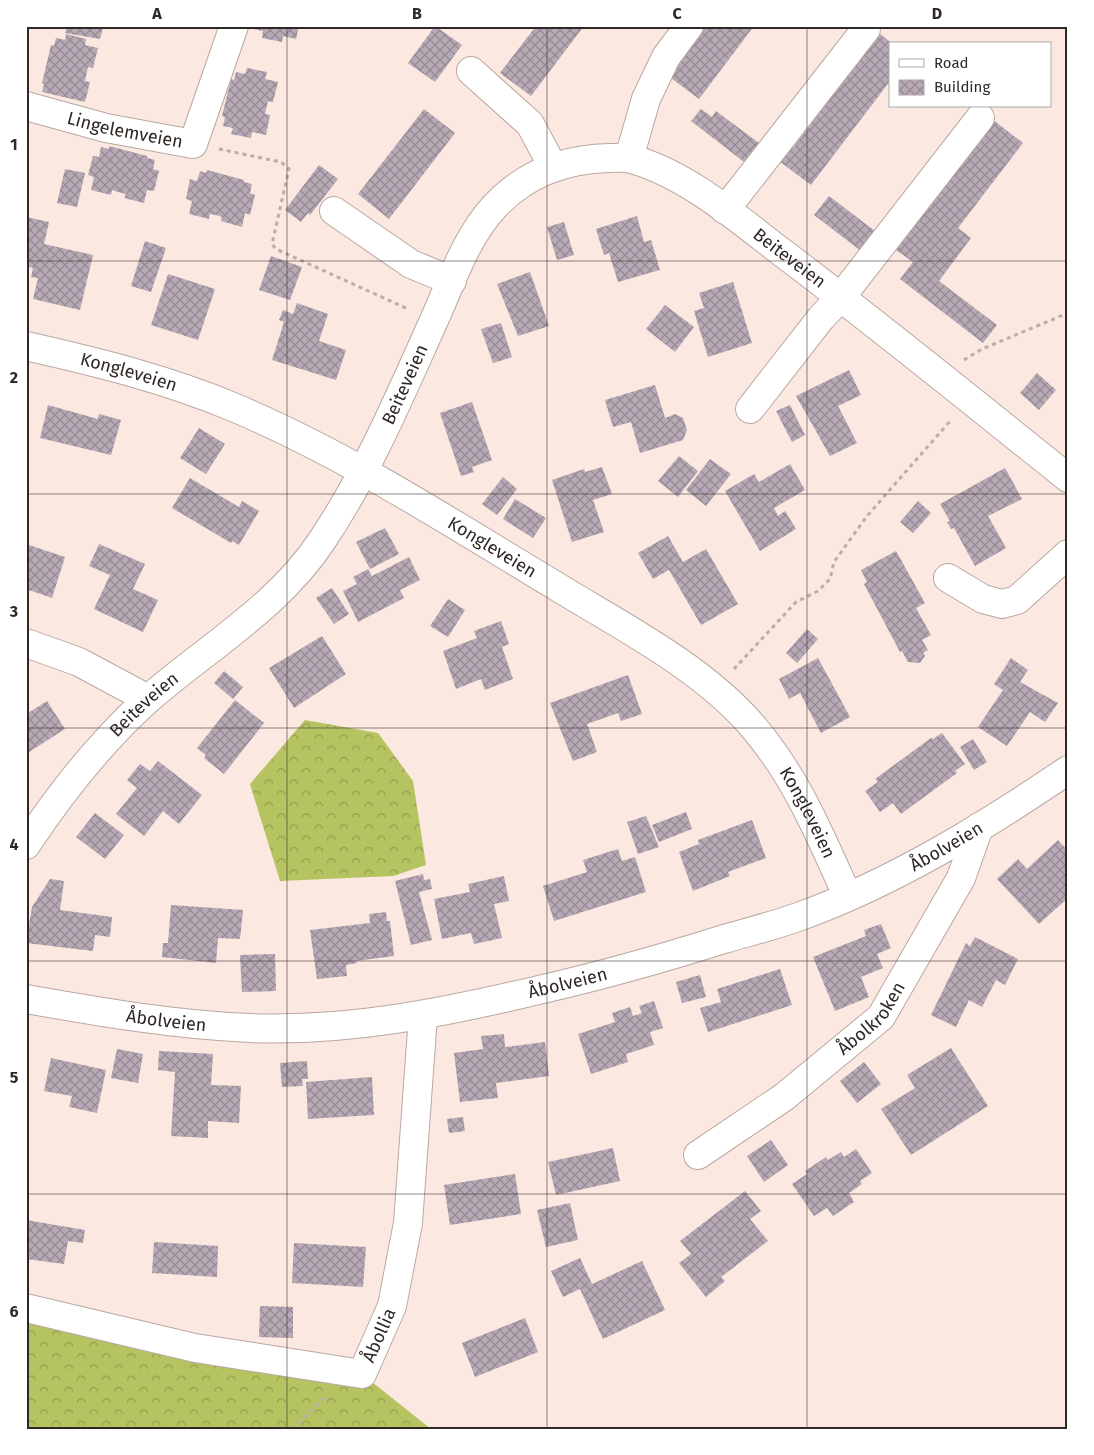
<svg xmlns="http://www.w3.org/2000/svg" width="1094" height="1455" font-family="'Fira Sans',sans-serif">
	<defs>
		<pattern id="forest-crowns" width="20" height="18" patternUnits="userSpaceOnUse" patternTransform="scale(1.25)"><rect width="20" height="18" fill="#b5c361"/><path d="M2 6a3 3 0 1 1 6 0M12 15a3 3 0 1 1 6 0" fill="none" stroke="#949e50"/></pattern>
		<pattern id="building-cross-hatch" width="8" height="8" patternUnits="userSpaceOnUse" patternTransform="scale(1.25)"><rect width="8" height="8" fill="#b7aab6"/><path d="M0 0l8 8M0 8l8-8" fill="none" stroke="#958a94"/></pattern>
	</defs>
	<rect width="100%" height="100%" fill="#fbe8e0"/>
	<path fill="url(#forest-crowns)" d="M305 720 378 733 413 781 426 865 393 876 280 881 250 784Z
		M26 1308 362 1374 431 1429H26Z"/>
	<path fill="url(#building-cross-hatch)" d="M67 26H95L103 28 100 39 65 33Z
		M254 26H299L296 39 283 36 282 42 262 38 263 31 253 29Z
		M435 26 462 45 435 82 408 63Z
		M536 26H584L531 96 500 73Z
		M698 26H754L699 99 671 78 675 57 681 61 694 43 688 39Z
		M879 33 893 44H890V81L811 185 775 158 786 143 793 148Z
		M66 34 86 39 85 45 98 48 93 68 88 67 85 81 90 82 85 102 42 92 44 84 42 83 51 45 54 46 56 38 65 40Z
		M247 68 267 72 265 79 278 82 273 102 268 101 265 114 270 115 266 135 252 132 251 138 231 134 233 128 223 126 225 117 222 116 231 79 234 80 236 72 245 74Z
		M424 109 455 133 389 219 358 194Z
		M701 109 712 117 716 111 763 146 748 165 691 121Z
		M992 119 1023 143 958 228 971 238 939 281 997 325 983 343 900 279 913 262 889 245Z
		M109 146 147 156V158L155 160 153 169 159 171 154 191 147 190 144 203 124 198 126 194 118 192 112 190 111 195 91 190 94 177 88 175 93 156 99 157 101 147 109 149Z
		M319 165 338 179 310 215 308 213 301 222 285 210Z
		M65 169 85 173 77 207 57 203Z
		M207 170 244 180V182L252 184 250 193 255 195 250 215 245 213 242 227 221 221 222 217 216 215 210 214 209 219 189 214 192 201 186 199 190 179 197 181 200 171 206 173Z
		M829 196 875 231 861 251 814 215Z
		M637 216 644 242 651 240 660 270 618 282 609 253 604 255 596 229Z
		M26 217 49 222 44 244 93 255 80 310 33 299 38 278 31 277 33 268 26 266Z
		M564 222 574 255 557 260 547 227Z
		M145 241 166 248 151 292 131 286Z
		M271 256 302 267 290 300 259 290Z
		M530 272 549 326 518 336 497 284Z
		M168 274 215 289 198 340 151 325Z
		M733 282 752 343 708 357 694 311 704 308 699 293Z
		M297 303 328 314 319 341 346 350 336 380 272 360 284 322 279 320 283 310 293 314Z
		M665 305 694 327 675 352 646 329Z
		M501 323 512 357 493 363 481 329Z
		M849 370 861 395 838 406 857 443 830 456 796 396Z
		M1037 373 1056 390 1039 410 1020 393Z
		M655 385 665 418 675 414 683 418 687 430 683 440 640 453 631 422 613 427 605 400Z
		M472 402 492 460 472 467 474 472 461 476 440 413Z
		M48 405 98 419 99 414 121 420 111 455 40 438Z
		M790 405 805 435 792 442 776 411Z
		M199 428 225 444 206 474 180 458Z
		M679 456 698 471 678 497 658 481Z
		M710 459 731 474 706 506 686 490Z
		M790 464 805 490 774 508 778 516 785 511 796 529 760 551 725 491 754 474 759 482Z
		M602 467 612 494 593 500 604 532 572 542 552 480 584 469 585 472Z
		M1005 468 1022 499 988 516 1006 548 975 566 954 528 951 529 947 522 950 521 940 504Z
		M503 477 517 489 497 515 482 504Z
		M190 478 239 507 242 501 259 511 239 545 232 541 231 543 172 508Z
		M515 499 546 518 533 538 503 519Z
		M918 501 931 513 913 533 900 522Z
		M385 528 399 554 370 569 356 542Z
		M668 536 683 562 706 549 738 604 701 625 669 570 653 579 638 553Z
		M26 544 65 557 52 598 26 589Z
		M99 544 145 564 133 589 158 600 143 632 94 609 110 575 89 566Z
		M896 551 925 603 916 608 931 635 922 640 928 650 923 653 925 656 920 663 908 662 902 651 900 652 864 584 867 582 861 570Z
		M409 557 420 580 400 590 404 598 358 622 343 591 357 584 353 577 368 569 372 576Z
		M332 588 349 614 334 624 316 598Z
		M448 599 465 610 448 637 430 626Z
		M501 621 509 644 502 647 513 679 485 690 481 679 456 689 443 651 477 638 474 631Z
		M807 629 818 639 797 663 786 653Z
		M322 636 346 674 294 708 269 668Z
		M818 658 850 717 821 733 800 693 789 699 779 679Z
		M1011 658 1028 670 1020 682 1058 703 1045 722 1030 712 1007 746 978 727 1003 690 994 684Z
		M224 671 243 687 233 699 214 683Z
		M628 675 642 714 621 721 618 713 587 724 597 752 573 761 550 703Z
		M235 700 264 723 224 774 204 758 206 755 197 748Z
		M47 701 65 729 26 754V711L28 713Z
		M942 733 965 764 955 771 957 773 901 814 893 803 880 812 865 791 878 782 875 779 931 738 933 739Z
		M973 739 987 762 974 770 960 747Z
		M158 761 202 795 179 824 163 811 144 836 116 814 137 788 127 780 140 764 150 771Z
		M686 812 692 829 659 842 652 825Z
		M95 813 124 835 105 859 76 837Z
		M646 816 659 847 638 854 627 822Z
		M752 820 766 858 728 872 730 876 693 891 679 852 699 844 698 840Z
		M1058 840 1068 851V898L1039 924 997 879 1018 859 1027 869Z
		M618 849 622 861 635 857 646 892 554 921 543 886 587 872 583 860Z
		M423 874 424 880 430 879 432 889 419 892 432 940 411 945 395 881Z
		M504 876 509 901 494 904 502 938 474 944 471 933 442 939 434 899 470 892 468 884Z
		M50 879 64 881 60 910 112 917 110 937 95 935 93 951 26 943 32 907Z
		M171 905 243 910 240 939 218 938 216 963 162 957 163 943H168Z
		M386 912 387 921H390L394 956 356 961 357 963 346 965 347 976 317 979 310 930 370 923 369 914Z
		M881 924 891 948 877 954 883 968 861 977 869 997 835 1011 813 957 866 936 864 930Z
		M975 937 1018 959 1005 985 996 980 982 1007 969 1000 956 1027 931 1015 966 943 970 946Z
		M275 954 276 991 242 992 240 955Z
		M780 969 792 1005 708 1032 700 1008 721 1002 717 989Z
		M700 975 706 997 682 1003 676 982Z
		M654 1001 663 1028 650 1032 654 1045 626 1054 628 1062 591 1074 578 1034 615 1022 612 1013 630 1007 633 1016 642 1013 639 1006Z
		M504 1034 505 1047 545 1042 549 1076 496 1083 498 1098 460 1102 454 1053 483 1049 481 1036Z
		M951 1048 988 1106 911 1155 881 1109 915 1088 907 1075Z
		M117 1049 143 1054 138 1083 111 1078Z
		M159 1051 213 1054 211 1085 241 1086 239 1123 208 1121V1138L171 1136 175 1072 158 1070Z
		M51 1058 106 1070 97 1113 69 1107 72 1096 44 1091Z
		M307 1061 308 1079H302L303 1086 282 1087 280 1063Z
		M864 1062 881 1084 857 1103 840 1081Z
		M372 1077 374 1115 308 1119 306 1082Z
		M463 1117 465 1131 449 1133 447 1119Z
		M771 1140 788 1165 764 1182 747 1156Z
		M613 1148 620 1181 556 1195 548 1162Z
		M856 1149 872 1173 860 1181 862 1184 849 1193 854 1202 833 1216 827 1208 814 1216 792 1184 807 1174 805 1171 826 1157 828 1160 841 1152 844 1157Z
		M515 1174 521 1214 450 1225 444 1185Z
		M745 1191 761 1211 750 1219 768 1241 721 1277 725 1281 706 1297 679 1263 691 1254 680 1241Z
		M570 1203 578 1240 546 1247 537 1210Z
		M26 1220 85 1230 83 1243 68 1241 64 1264 26 1259Z
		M154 1242 218 1246 217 1277 152 1273Z
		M294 1243 366 1247 363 1287 292 1283Z
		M580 1258 592 1284 642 1261 665 1310 603 1339 580 1289 563 1297 551 1271Z
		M260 1306 293 1307V1338L259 1337Z
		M525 1318 538 1352 475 1377 462 1343Z"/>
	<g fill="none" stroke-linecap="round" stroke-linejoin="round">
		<g stroke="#baa8a1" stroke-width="30">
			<g id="minor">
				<path d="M471 71 530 124 553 167"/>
				<path id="s1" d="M26 106 106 128 193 144 234 26"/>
				<path d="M629 158 646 99 666 57 689 26"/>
				<path d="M725 210 866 29"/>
				<path d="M334 211 411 264 452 281"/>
				<path id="s2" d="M26 346C97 362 166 379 233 407 347 455 451 523 556 586 621 626 698 665 749 722 795 774 819 833 847 895"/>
				<path d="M750 409 821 318 841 297 980 118"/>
				<path d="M948 578 983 599 1002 604 1017 600 1068 554"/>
				<path d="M26 643 79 662 148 699"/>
				<path id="s3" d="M26 845C61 792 99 744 146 701 205 649 279 607 323 539 369 470 401 393 435 318 452 280 466 237 495 206 526 173 565 159 609 158 617 158 625 157 632 159 688 175 738 219 784 254 880 326 974 403 1068 478"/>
				<path id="s4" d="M26 999C100 1012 175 1025 250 1028 349 1032 447 1012 543 989 604 975 664 958 724 939 748 932 773 926 798 917 893 883 984 827 1068 770"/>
				<path id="s5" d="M698 1155 784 1097 881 1017 961 878 979 827"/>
				<path id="s6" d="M26 1308 195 1348 362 1374 392 1306 408 1223 423 1016"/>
			</g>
		</g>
		<path stroke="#bcada7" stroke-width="3" stroke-dasharray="4 4" stroke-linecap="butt" d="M1068 43V64
			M219 149 281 162 289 169 272 244 276 249 408 309
			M964 360 982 349 1068 313
			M734 669 796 602 818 591 830 579 834 562 867 516 951 420
			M293 1429 326 1396"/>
		<use href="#minor" stroke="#fff" stroke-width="28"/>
	</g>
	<path fill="none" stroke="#2f2825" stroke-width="1" stroke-opacity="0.55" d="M287 26V1429M547 26V1429M807 26V1429M26 261H1068M26 494H1068M26 728H1068M26 961H1068M26 1194H1068"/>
	<g text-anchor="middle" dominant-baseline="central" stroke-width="4" stroke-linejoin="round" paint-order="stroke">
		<g font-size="18" fill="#2f2825" stroke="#fff">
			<text stroke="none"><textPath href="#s1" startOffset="102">Lingelemveien</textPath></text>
			<text stroke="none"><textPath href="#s3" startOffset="1142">Beiteveien</textPath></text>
			<text stroke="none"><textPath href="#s2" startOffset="106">Kongleveien</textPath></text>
			<text stroke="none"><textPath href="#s3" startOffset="604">Beiteveien</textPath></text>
			<text stroke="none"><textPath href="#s2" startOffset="511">Kongleveien</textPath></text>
			<text stroke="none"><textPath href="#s3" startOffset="184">Beiteveien</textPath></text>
			<text stroke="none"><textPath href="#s2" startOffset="931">Kongleveien</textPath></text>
			<text stroke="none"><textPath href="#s4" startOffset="952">Åbolveien</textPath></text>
			<text stroke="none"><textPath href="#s4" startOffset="548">Åbolveien</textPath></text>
			<text stroke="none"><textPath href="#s5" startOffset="222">Åbolkroken</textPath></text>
			<text stroke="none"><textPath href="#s4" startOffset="142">Åbolveien</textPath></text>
			<text stroke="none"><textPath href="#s6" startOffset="385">Åbollia</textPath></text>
		</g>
	</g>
	<rect width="1094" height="1455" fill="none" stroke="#ffffff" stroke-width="55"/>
	<rect x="889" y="42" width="162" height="65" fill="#ffffff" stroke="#aca9a8"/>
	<rect x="899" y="59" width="25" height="8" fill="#ffffff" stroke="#aca9a8"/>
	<text x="934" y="68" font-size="15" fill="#2f2825">Road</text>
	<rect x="899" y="80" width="25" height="15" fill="url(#building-cross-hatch)" stroke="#aca9a8"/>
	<text x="934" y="92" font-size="15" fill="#2f2825">Building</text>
	<rect x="28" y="28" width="1038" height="1400" fill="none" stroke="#2f2825" stroke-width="2"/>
	<g font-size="16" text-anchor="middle" font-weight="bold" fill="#2f2825">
		<text x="157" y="19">A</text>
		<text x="417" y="19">B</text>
		<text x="677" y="19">C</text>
		<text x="937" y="19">D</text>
		<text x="14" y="150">1</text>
		<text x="14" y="383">2</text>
		<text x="14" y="617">3</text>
		<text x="14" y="850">4</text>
		<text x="14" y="1083">5</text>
		<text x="14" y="1317">6</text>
	</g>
</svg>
